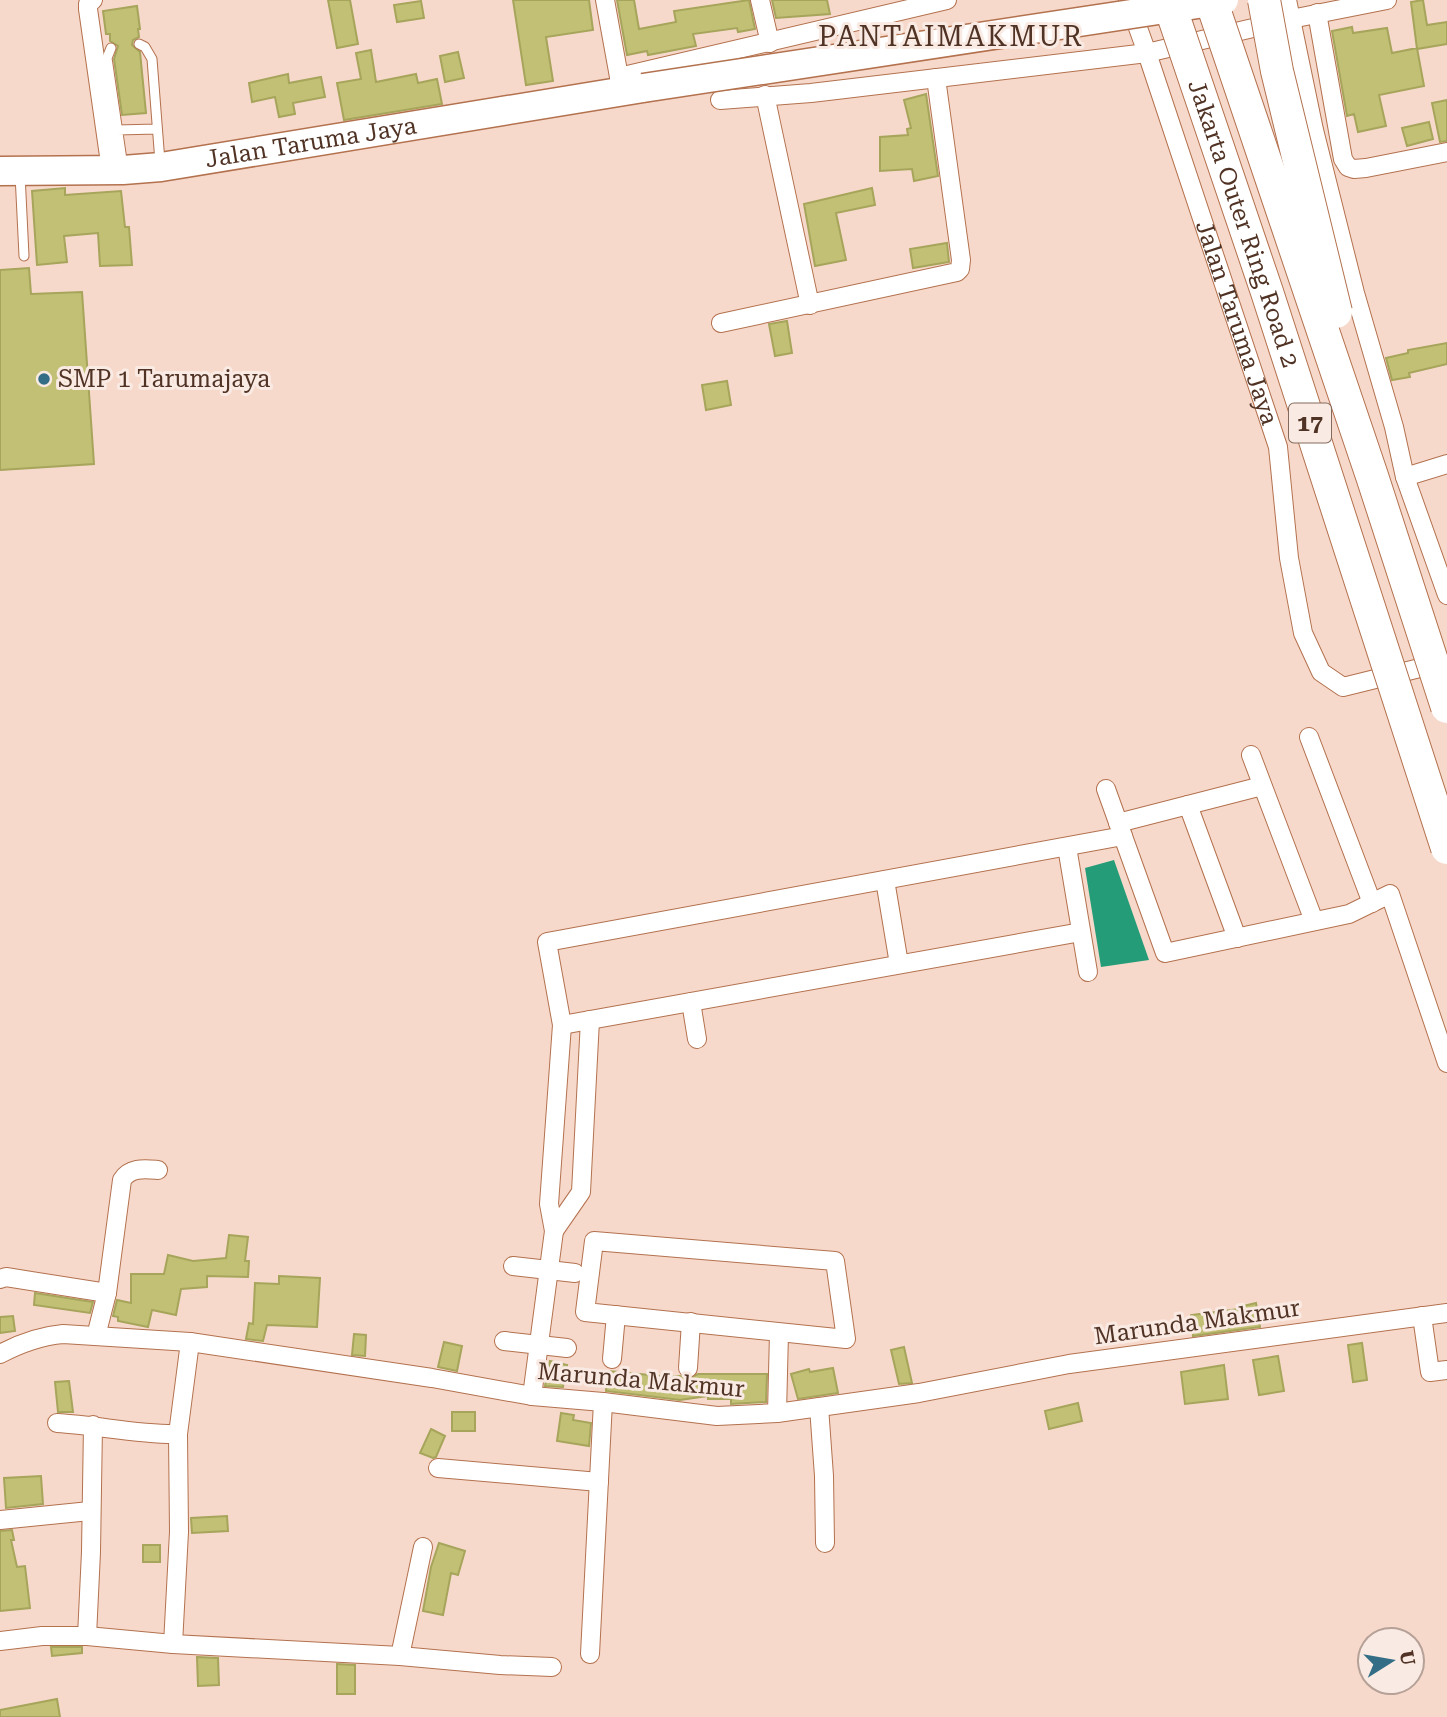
<svg xmlns="http://www.w3.org/2000/svg" width="1447" height="1717" font-family="'Roboto Serif',serif">
	<rect width="100%" height="100%" fill="#f7d9cb"/>
	<path fill="#259c78" d="M1114 860 1149 960 1101 967 1085 868Z"/>
	<path fill="#c1c075" stroke="#a6a55b" stroke-width="2" d="M328 0H350L358 44 337 48Z
		M513 0H589L593 30 546 37 553 81 526 85Z
		M617 0H634L639 29 676 22 674 11 749 0 755 29 738 32 737 28 693 34 696 46 648 55 647 51 627 55Z
		M772 0H827L830 14 776 18Z
		M1423 0 1427 25 1447 22V44L1417 49 1411 2Z
		M421 1 424 18 397 22 394 5Z
		M137 6 140 29H138L139 37 133 40 132 45 140 52 146 113 122 115 114 59 118 46 110 41V34H106L103 11Z
		M1352 27 1353 33 1387 28 1392 53 1417 48 1424 86 1379 95 1386 126 1358 132 1354 114 1347 116 1332 31Z
		M371 50 376 82 416 74 418 83 437 79 442 104 344 120 337 83 361 79 356 53Z
		M458 52 464 78 445 82 440 56Z
		M288 74 289 83 321 77 325 97 293 103 295 114 279 117 275 97 252 102 249 83Z
		M926 94 938 176 914 181 912 169 880 171V137L908 135 907 129 911 128 904 100Z
		M1447 100V141L1440 142 1432 103Z
		M1429 122 1433 139 1407 146 1402 128Z
		M65 188V195L121 191 125 227H129L132 265 100 266 98 233 64 236 67 262 37 265 32 191Z
		M872 188 875 205 836 213 846 260 815 266 804 204Z
		M947 243 949 262 913 268 910 249Z
		M29 268 31 294 82 292 94 464 0 470V270Z
		M787 321 792 353 775 356 769 324Z
		M1447 343V364L1409 373 1410 377 1392 380 1386 358 1408 353V350Z
		M727 381 731 405 706 410 702 385Z
		M229 1235 248 1237 245 1261H249L248 1277 207 1276V1287L181 1289 176 1315 152 1310 148 1327 118 1321V1317L113 1316 117 1300 131 1303V1274H164L168 1255 193 1261 226 1258Z
		M279 1276 320 1278 317 1327 267 1325 263 1341 246 1339 249 1323 253 1324 255 1283 279 1284Z
		M35 1293 93 1302 90 1313 34 1305Z
		M1256 1303 1260 1327 1193 1336 1191 1315 1239 1309V1307Z
		M13 1316 15 1331 0 1333V1317Z
		M354 1334 366 1335 365 1356 352 1355Z
		M444 1342 462 1346 457 1371 438 1367Z
		M1362 1343 1367 1380 1353 1382 1348 1345Z
		M904 1347 912 1383 899 1384 891 1350Z
		M1278 1356 1284 1391 1259 1395 1253 1360Z
		M550 1361 567 1365 563 1387 545 1386Z
		M1224 1365 1228 1399 1185 1404 1181 1372Z
		M833 1368 838 1393 798 1399 791 1374 809 1369 810 1372Z
		M608 1371 671 1377 680 1376 688 1379 698 1374H767L766 1402 731 1404V1399H708V1396L680 1400 606 1391Z
		M69 1381 73 1412H58L55 1382Z
		M1078 1403 1082 1421 1049 1429 1045 1411Z
		M452 1412H475V1431H452Z
		M561 1413 574 1415 573 1420 591 1423 589 1446 557 1441Z
		M431 1429 445 1436 436 1457 433 1458 420 1453Z
		M41 1476 43 1504 6 1508 4 1478Z
		M227 1516 228 1531 192 1533 191 1518Z
		M12 1530 14 1540H11L17 1567 25 1566 30 1608 0 1611V1531Z
		M439 1543 465 1551 458 1575 451 1573 443 1615 423 1611 431 1567Z
		M143 1545H160V1562H143Z
		M51 1647H82V1653L52 1656Z
		M197 1657 218 1658 219 1685 198 1686Z
		M337 1664 355 1665V1694H337Z
		M57 1699 60 1717H0V1710Z"/>
	<g fill="none" stroke-linecap="round" stroke-linejoin="round">
		<g stroke="#b3714e" stroke-width="11">
			<path id="lane" d="M139 44 145 47 152 59 160 162
				M111 48 107 58 123 167
				M117 130 157 129
				M20 174 24 256"/>
		</g>
		<g stroke="#b3714e" stroke-width="20">
			<g id="street">
				<path d="M93 0 88 4V9L111 170"/>
				<path d="M605 0 619 77"/>
				<path d="M760 0 770 43"/>
				<path d="M1128 0 1147 53 1291 19 1387 0"/>
				<path d="M1287 0 1314 130 1355 293 1394 427 1405 477 1447 595"/>
				<path d="M1317 13 1343 159 1348 167 1354 169 1366 168 1447 152"/>
				<path d="M622 91 619 77 947 0"/>
				<path d="M765 95 810 305"/>
				<path id="s1" d="M720 100 811 93 1147 53 1278 447 1289 558 1303 633 1321 672 1343 687 1440 663"/>
				<path d="M721 323 957 272 960 269 961 260 936 78"/>
				<path d="M1405 477 1447 464"/>
				<path d="M1309 737 1372 903"/>
				<path d="M1251 755 1314 921"/>
				<path d="M1106 789 1165 953 1349 914 1390 894 1447 1063"/>
				<path d="M1188 805 1237 938"/>
				<path d="M1118 823 1262 786"/>
				<path d="M1067 847 1088 972"/>
				<path d="M885 880 899 964"/>
				<path d="M691 1002 697 1039"/>
				<path d="M562 1025 1081 932"/>
				<path d="M554 1231 581 1192 590 1020"/>
				<path d="M594 1241 835 1261 846 1339 585 1312Z"/>
				<path d="M513 1266 575 1273"/>
				<path d="M0 1279 6 1277 107 1293"/>
				<path d="M1422 1316 1430 1372 1447 1370"/>
				<path d="M96 1336 107 1293 122 1180C130 1167 145 1169 158 1170"/>
				<path d="M504 1341 567 1348"/>
				<path d="M0 1354C21 1343 40 1336 63 1334L190 1342 432 1378 532 1396 603 1402 717 1416 777 1413 919 1393 1069 1364 1447 1313"/>
				<path d="M612 1359 616 1315"/>
				<path d="M688 1368 691 1322"/>
				<path d="M532 1396 554 1231 549 1204 562 1025 547 942 1123 836"/>
				<path d="M819 1407 824 1476 825 1543"/>
				<path d="M777 1413 779 1333"/>
				<path d="M57 1423C97 1425 138 1435 178 1434"/>
				<path d="M438 1468 599 1482"/>
				<path d="M0 1520 90 1511"/>
				<path d="M87 1636 91 1552 93 1425"/>
				<path d="M0 1641 42 1636H87L173 1644 400 1656 423 1547"/>
				<path d="M173 1644 179 1532 178 1434 190 1342"/>
				<path d="M590 1654 603 1402"/>
				<path d="M400 1656 500 1665 552 1667"/>
			</g>
		</g>
		<g stroke="#b3714e" stroke-width="31">
			<g id="primary">
				<path id="s2" d="M0 171 123 170 161 167 643 88"/>
			</g>
		</g>
		<use href="#lane" stroke="#fff" stroke-width="9"/>
		<use href="#street" stroke="#fff" stroke-width="18"/>
		<use href="#primary" stroke="#fff" stroke-width="28"/>
		<g stroke="#b3714e" stroke-width="31" stroke-linecap="butt">
			<path id="primary-bridge" d="M643 88 1224 0"/>
		</g>
		<g stroke="#b3714e" stroke-width="34" stroke-linecap="butt">
			<g id="highway-bridge">
				<path id="s3" d="M1168 0 1267 292 1447 848"/>
				<path d="M1211 0 1372 476 1447 707"/>
				<path d="M1264 0 1277 71 1336 312"/>
			</g>
		</g>
		<use href="#primary-bridge" stroke="#fff" stroke-width="28"/>
		<use href="#highway-bridge" stroke="#fff" stroke-width="32"/>
	</g>
	<circle fill="#336e86" stroke="#f9eae3" stroke-width="2.5" cx="44" cy="379" r="7"/>
	<g text-anchor="middle" dominant-baseline="central" stroke-width="6" stroke-linejoin="round" paint-order="stroke">
		<rect fill="#f9eae3" stroke="#836a5d" stroke-width="2" x="1289" y="403.5" width="42" height="39" rx="5"/>
		<g font-size="23" font-weight="bold" fill="#503324">
			<text x="1310" y="423">17</text>
		</g>
		<g font-size="24" fill="#503324" stroke="#f9eae3">
			<text stroke="none"><textPath href="#s2" startOffset="313">Jalan Taruma Jaya</textPath></text>
			<text stroke="none"><textPath href="#s3" startOffset="236">Jakarta Outer Ring Road 2</textPath></text>
			<text stroke="none"><textPath href="#s1" startOffset="714">Jalan Taruma Jaya</textPath></text>
			<text transform="translate(1197 1322) rotate(-8)">Marunda Makmur</text>
			<text transform="translate(641 1380) rotate(5)">Marunda Makmur</text>
		</g>
		<g font-size="24" fill="#503324" stroke="#f9eae3" text-anchor="start">
			<text x="58" y="379">SMP 1 Tarumajaya</text>
		</g>
		<g font-size="28" letter-spacing="2" fill="#503324" stroke="#f9eae3">
			<text x="951" y="36">PANTAIMAKMUR</text>
		</g>
	</g>
	<g transform="translate(1391 1661) rotate(79)"><circle r="33" fill="#f9eae3" stroke="#b5a197" stroke-width="2"/>
	<path d="M0-5L12 26L0 18L-12 26Z" fill="#336e86"/>
	<text y="-10" font-size="19" font-weight="bold" text-anchor="middle" fill="#503324">U</text>
	</g>
</svg>
